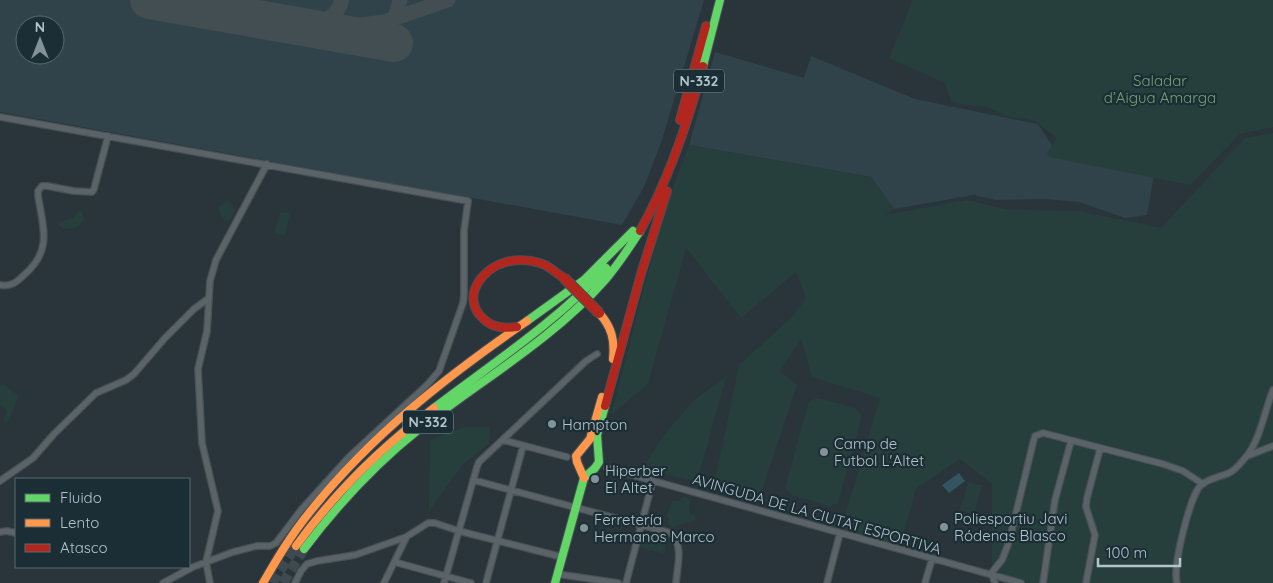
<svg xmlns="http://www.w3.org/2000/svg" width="1273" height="583" font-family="Quicksand,sans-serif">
	<rect width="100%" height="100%" fill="#29353a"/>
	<path fill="#30434a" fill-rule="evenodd" d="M0 0H704L661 143 644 187 622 225 0 112ZM25 25H55V55H25Z
		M715 52 804 78 811 56 915 99 1038 124 1055 150 1155 170 1147 215 1125 218 1079 202 1046 199 996 200 974 195 894 209 871 177 689 145Z"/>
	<path fill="#263f3c" d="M913 0H1273V127L1240 134 1190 185 1049 157 1047 153 1057 138 1035 121 1005 116 988 107 960 104 951 101 945 83 889 58Z
		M1273 133V583H1021L992 576V484L960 459 916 489 899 550 840 533 880 398 812 377 801 339 780 371 797 385 759 499 714 485 739 365 791 318 806 298 796 272 741 318 686 248 648 384 611 415 664 211 689 145 871 177 894 209 885 215 967 200 1010 210 1079 211 1161 228 1245 138Z
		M227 201 233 204V207L235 209 232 217 228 221 222 218 218 207Z
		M82 211 84 220C77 230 68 232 58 225L60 222 74 217 78 212Z
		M280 212 290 213 285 236 274 233Z
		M726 377 697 482 643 468 663 436 695 399Z
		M2 383 19 396 7 423 3 421 7 410 0 406V386Z
		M818 398 855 408 862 416 838 503 829 506 791 495 785 488 809 401Z
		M464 427H490L489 444 462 465 429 511 430 440Z
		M968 483 982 485 974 514 960 510Z
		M684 497 690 499 689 514 695 515 696 520 672 527 668 524 669 518 667 516 672 501H678Z
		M643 533 666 539 664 554 640 547Z"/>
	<path fill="#335562" d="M959 473 965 481 949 493 942 485Z"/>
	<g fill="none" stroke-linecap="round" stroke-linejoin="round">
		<path stroke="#434e52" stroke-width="15" d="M313 26C327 22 338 14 342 0
			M306 28 346 27 384 22 448 0
			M358 37C385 38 395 24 400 0"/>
		<path stroke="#434e52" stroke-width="38" d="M149 0 394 43"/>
		<path stroke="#3e4a50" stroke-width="10" stroke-dasharray="10 5" stroke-linecap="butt" d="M272 583 296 546
			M283 583 304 549"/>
		<g stroke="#485054" stroke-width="8">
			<path id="street" d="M0 117 468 201 464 231V295L463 303 439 371 427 385 349 457 301 510 276 543 270 546H257L233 552 193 567 163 583
				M0 285C11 287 17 282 24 275 53 250 43 228 38 195V191L42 186H47L74 191 92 192 94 189 108 136
				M209 298 207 331 198 369 202 443 218 511 206 562 210 583
				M503 440 567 457
				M1247 456 1273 446
				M607 468 1021 583
				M473 480 671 533C684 546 677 567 676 583
				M0 481 33 458 54 434 96 393 126 380 134 374 165 338 194 309 209 298 210 281 216 260 267 164
				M0 532 7 531 16 533
				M398 563 471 583
				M557 574 618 583
				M295 583 301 571 307 564 317 561 355 555 406 537 428 523H435L459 531 562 557
				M384 583 406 538
				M444 583 477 467 479 462 586 361 597 354
				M486 583 523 446
				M626 583 653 480
				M827 583 840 533
				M925 583 932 559
				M995 583 992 576 993 571 1002 560 1009 542 1033 443 1035 436 1043 433 1163 464 1183 471 1203 484
				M1043 583 1055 500 1071 441
				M1086 583 1095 535 1086 507 1087 498 1100 449
				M1177 583C1172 568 1190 495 1201 485 1210 478 1220 477 1229 473 1236 470 1241 462 1246 457 1261 438 1264 412 1273 390"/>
		</g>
		<g stroke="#485054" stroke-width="10">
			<path id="fast" d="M703 66 720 0
				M527 321 584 280 633 231
				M434 408C493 363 555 323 606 268
				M304 549C338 504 375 464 419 429 481 380 552 340 605 280 618 265 629 248 640 231
				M555 583 584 478 595 468 599 462 597 435 605 406"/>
		</g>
		<g stroke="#485054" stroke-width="10">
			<path id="slow" d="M599 313C612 327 615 341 613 359
				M584 478 577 462 576 456 590 439 602 397
				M296 546C335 493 381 447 434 408
				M263 583C277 559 291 535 309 513 370 436 447 376 527 321"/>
		</g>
		<g stroke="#485054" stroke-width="10">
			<path id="jam" d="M680 120 706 26
				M640 231C669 179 688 123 703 66
				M517 327C501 329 489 327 479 314 463 293 484 268 506 262 518 259 533 260 545 265 551 268 558 274 564 278
				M605 406 641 274 667 191"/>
		</g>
		<use href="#street" stroke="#5a6367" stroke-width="5.5"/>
		<use href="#fast" stroke="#63d668" stroke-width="8"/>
		<use href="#slow" stroke="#ff974d" stroke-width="8"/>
		<use href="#jam" stroke="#b3261e" stroke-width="8"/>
		<g stroke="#465155" stroke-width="12" stroke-linecap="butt">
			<path id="jam-bridge" d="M564 278 599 313"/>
		</g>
		<use href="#jam-bridge" stroke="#b3261e" stroke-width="10"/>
	</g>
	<g fill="#839298" stroke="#1c2e35" stroke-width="2">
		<circle cx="552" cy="424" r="5"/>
		<circle cx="824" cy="452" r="5"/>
		<circle cx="595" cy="479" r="5"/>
		<circle cx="944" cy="527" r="5"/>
		<circle cx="584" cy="528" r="5"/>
	</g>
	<g text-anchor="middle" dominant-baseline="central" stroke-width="4.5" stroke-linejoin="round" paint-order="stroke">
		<g fill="#1c2e35" stroke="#86979e" stroke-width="1">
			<rect x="674" y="69.5" width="50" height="23" rx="4"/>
			<rect x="403" y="410.5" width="50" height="23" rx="4"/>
		</g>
		<g font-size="14" font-weight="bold" fill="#b3c4cb">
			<text x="699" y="81">N-332</text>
			<text x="428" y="422">N-332</text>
		</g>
		<g font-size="15" fill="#74a270" stroke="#1c2e35">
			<text x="1160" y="80">Saladar<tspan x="1160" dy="17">d’Aigua Amarga</tspan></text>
		</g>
		<g font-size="15" fill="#b3c4cb" stroke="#1c2e35" text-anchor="start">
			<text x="562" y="424">Hampton</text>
			<text x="834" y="443">Camp de<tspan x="834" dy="17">Futbol L'Altet</tspan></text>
			<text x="605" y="470">Hiperber<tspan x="605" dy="17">El Altet</tspan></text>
			<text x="954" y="518">Poliesportiu Javi<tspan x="954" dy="17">Ródenas Blasco</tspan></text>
			<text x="594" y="519">Ferretería<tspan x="594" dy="17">Hermanos Marco</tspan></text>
		</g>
		<g font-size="15" fill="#b3c4cb" stroke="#1c2e35">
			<text transform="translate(817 514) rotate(16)">AVINGUDA DE LA CIUTAT ESPORTIVA</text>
		</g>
	</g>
	<rect x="15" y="478" width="175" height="90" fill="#1c2e35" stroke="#586a71"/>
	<rect x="25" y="494" width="25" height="8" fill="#63d668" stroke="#586a71"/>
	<text x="60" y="503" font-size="15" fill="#b3c4cb">Fluido</text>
	<rect x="25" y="519" width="25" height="8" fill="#ff974d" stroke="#586a71"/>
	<text x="60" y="528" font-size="15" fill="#b3c4cb">Lento</text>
	<rect x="25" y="544" width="25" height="8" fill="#b3261e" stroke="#586a71"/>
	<text x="60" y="553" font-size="15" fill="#b3c4cb">Atasco</text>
	<g transform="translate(40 40)"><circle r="24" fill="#1c2e35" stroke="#586a71"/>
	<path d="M0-4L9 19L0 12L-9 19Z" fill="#839298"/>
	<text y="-8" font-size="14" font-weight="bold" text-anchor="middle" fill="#b3c4cb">N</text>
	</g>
	<path d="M1098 558v8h82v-8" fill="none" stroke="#b3c4cb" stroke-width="2.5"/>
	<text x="1106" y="558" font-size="15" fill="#b3c4cb" stroke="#1c2e35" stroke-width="4" paint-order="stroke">100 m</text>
</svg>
